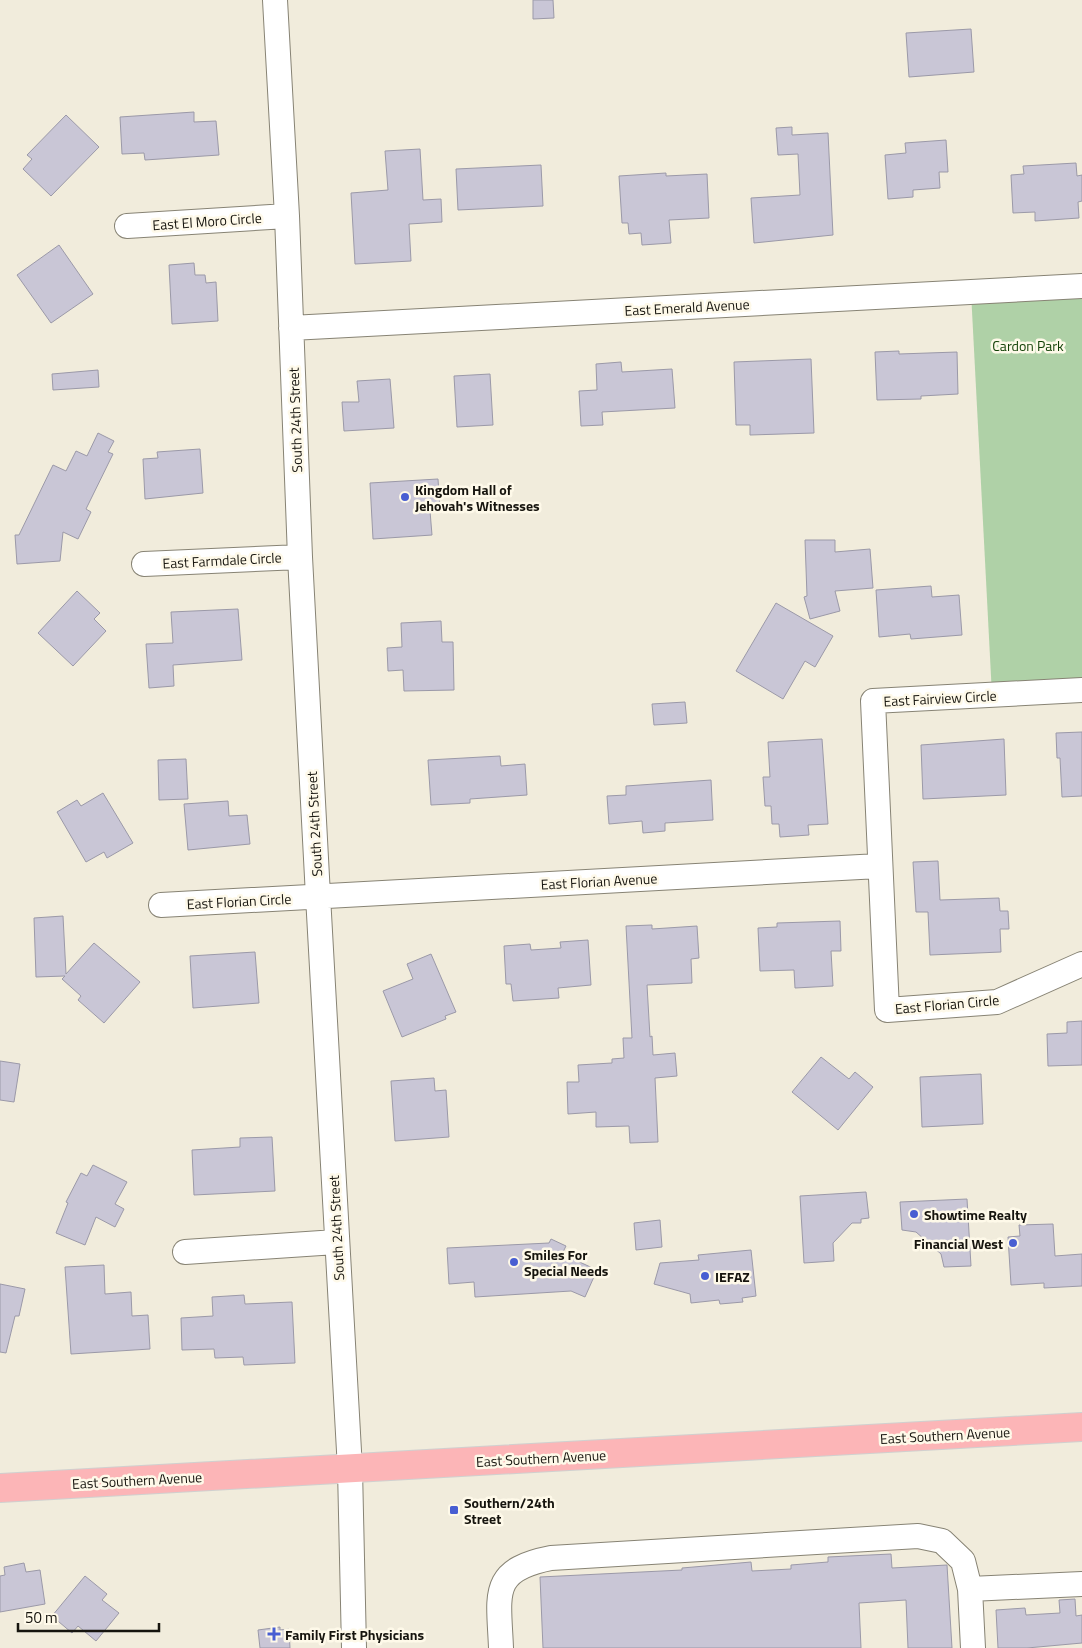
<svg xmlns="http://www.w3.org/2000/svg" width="1082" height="1648" font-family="'Titillium Web',sans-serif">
	<rect width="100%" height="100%" fill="#f1ecdc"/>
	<path fill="#afd1a7" d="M1082 286V690L992 695 971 292Z"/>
	<path fill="#c9c6d6" stroke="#9b99a8" d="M533 0H553L554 18 533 19Z
		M971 29 974 72 909 77 906 33Z
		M194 112V122L216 121 219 155 145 160 144 153 122 154 120 117Z
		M66 115 99 147 51 196 23 169 32 159 27 155Z
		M792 127V135L828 133 833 235 754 243 751 198 800 195 798 154 778 155 776 128Z
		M946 140 948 172H939L940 188 913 190V197L888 199 885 155 906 153 905 143Z
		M420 149 423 200 441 199 442 222 409 224 411 261 355 264 351 193 388 190 385 151Z
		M1076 163 1077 176 1082 175V201L1078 202 1079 218 1035 221V212L1013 213 1011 175 1024 174 1023 166Z
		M541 165 543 206 458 210 456 169Z
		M666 173V176L707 174 709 218 669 220 671 243 642 245 641 233 629 234 628 223H622L619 176Z
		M59 245 93 294 51 323 17 275Z
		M194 263 195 275H205L206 283 216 282 218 321 172 324 169 265Z
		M899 351V354L957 352 958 394 921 396V399L877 400 875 352Z
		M811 359 814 433 750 435V425H736L734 362Z
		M621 362 622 372 672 369 675 408 602 412 603 425 581 426 579 391 597 390 596 364Z
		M98 370 99 387 53 390 52 374Z
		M490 374 493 425 457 427 454 376Z
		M390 379 394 428 344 431 342 402H359L357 381Z
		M98 433 114 441 108 452 113 454 86 509 91 512 78 539 63 532 60 561 17 564 15 535H19L53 465 66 471 76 451 87 456Z
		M200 449 203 493 145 499 143 459 158 458 157 452Z
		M438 479 440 511H430L432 535 373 539 370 483Z
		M805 540H835V552L870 549 873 588 835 591 840 611 810 619 804 597 807 596Z
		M931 586 932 597 959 595 962 635 911 639 910 634 879 637 876 590Z
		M77 591 100 613 94 619 106 631 73 666 38 633Z
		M776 603 833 636 815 667 805 661 783 699 736 671Z
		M238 609 242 660 173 665 174 686 149 688 146 644 173 643 171 612Z
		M441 621 442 642H453L454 690 404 691 403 670 388 671 387 648 402 647 401 623Z
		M685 702 687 723 654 725 652 704Z
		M1082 732V796L1062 797 1060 758H1057L1056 733Z
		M822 739 828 824 808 825 809 835 780 837 779 824H772L771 806H765L763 777H770L768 742Z
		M1004 739 1006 795 923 799 921 745Z
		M500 756 501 766 525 764 527 795 470 799V803L431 805 428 760Z
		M186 759 188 799 159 800 158 760Z
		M711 780 713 820 665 823V831L643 833 642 821 609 824 607 796 626 795V786Z
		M103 793 133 843 107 858 104 852 86 862 57 812 77 800 81 806Z
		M228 801 229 816 247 815 250 844 188 850 184 804Z
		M938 861 940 900 999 898 1000 911H1008L1009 929H1000L1001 952 930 955 928 912H916L913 862Z
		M63 916 66 974 94 943 140 982 104 1023 78 1000 81 996 62 979 65 976 36 977 34 918Z
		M840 921 841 951H831L833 986 795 988 794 970 760 971 758 928 777 927V923Z
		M652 925V929L697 926 699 958 691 959 692 983 647 985 650 1037 652 1036 653 1055 675 1053 677 1076 655 1078 658 1142 630 1143 629 1126 596 1127V1112L568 1114 567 1082H579L578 1065 612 1063V1059L624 1058 623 1038H632L626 926Z
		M588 940 591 985 558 988 559 998 513 1001 511 984H506L504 946 530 944 531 950 561 948 560 942Z
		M255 952 259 1003 193 1008 190 956Z
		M431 954 456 1012 445 1016 446 1019 402 1037 383 991 413 979 407 964Z
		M1082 1021V1065L1048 1066 1047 1034 1067 1033V1022Z
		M821 1057 849 1079 855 1072 873 1087 838 1130 792 1092Z
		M0 1061 20 1064 14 1102 0 1100Z
		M981 1074 983 1124 922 1127 920 1077Z
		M434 1078 435 1091 446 1090 449 1137 395 1141 391 1081Z
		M272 1137 275 1191 194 1195 192 1150 240 1147V1138Z
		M93 1165 127 1182 115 1204 124 1209 115 1227 96 1217 85 1245 56 1233 68 1203 66 1202 81 1173 87 1176Z
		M866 1192 869 1218 861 1219V1223H852L833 1243 834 1261 804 1263 800 1196Z
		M967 1199 971 1266 944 1267 941 1254 916 1232 902 1230 900 1202Z
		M660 1220 662 1247 636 1250 634 1223Z
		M1053 1224 1055 1256 1082 1254V1286L1044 1288V1283L1011 1285 1008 1237 1020 1236 1019 1225Z
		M551 1239 566 1246 562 1254 597 1270 585 1297 571 1291 475 1297 474 1282 449 1284 447 1248 549 1243Z
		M751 1250 756 1296 742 1298 743 1302 720 1304 719 1300 691 1303 690 1294 654 1284 660 1263 699 1260 698 1255Z
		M104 1265 105 1294 131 1292 132 1316 148 1315 150 1349 71 1354 65 1267Z
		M0 1284 25 1289 19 1316H15L6 1353 0 1352Z
		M244 1295 245 1304 292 1302 295 1363 244 1365 243 1357 215 1358 214 1349 182 1350 181 1318 213 1316 212 1297Z
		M891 1554 892 1568 947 1565 952 1648H908L906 1600 859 1603 861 1648H543L540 1577 682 1570V1568L751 1562 752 1571 791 1569V1565L828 1562V1557Z
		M24 1563 26 1572 40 1570 45 1604 0 1612V1576L5 1575 4 1567Z
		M85 1576 107 1594 102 1600 119 1613 96 1641 78 1626 72 1633 52 1616Z
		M1075 1599 1076 1616 1082 1615V1643L1027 1648H998L996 1610 1025 1608 1026 1615 1060 1613 1059 1600Z
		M280 1627V1630L289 1629 290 1648H260L258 1630Z"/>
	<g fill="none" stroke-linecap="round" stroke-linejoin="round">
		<g stroke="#878374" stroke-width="26">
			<path id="minor" d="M275 0 287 216 300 557 318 896 350 1469 354 1648
				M127 226 287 216
				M291 328 1082 286
				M144 564 300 557
				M1082 690 873 701 887 1010 997 1002 1082 964
				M161 905 879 866
				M185 1252 336 1242
				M970 1589 1082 1584
				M501 1648C499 1595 489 1570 551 1558L918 1536 942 1541 963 1561 970 1589 973 1648"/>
		</g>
		<g stroke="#d0d0cf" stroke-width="30">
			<path id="major" d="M0 1488 1082 1427"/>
		</g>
		<use href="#minor" stroke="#fff" stroke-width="24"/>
		<use href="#major" stroke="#fcb5b7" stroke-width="28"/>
	</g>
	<g fill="#485ed2" stroke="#fef9e9" stroke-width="2">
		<circle cx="405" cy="497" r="5"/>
		<circle cx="914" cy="1214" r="5"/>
		<circle cx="1013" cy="1243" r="5"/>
		<circle cx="514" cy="1262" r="5"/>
		<circle cx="705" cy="1276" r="5"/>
		<rect x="449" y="1505" width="10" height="10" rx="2.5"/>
		<path d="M271.5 1626.5h5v5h5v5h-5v5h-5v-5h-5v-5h5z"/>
	</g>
	<g text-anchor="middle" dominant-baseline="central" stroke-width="5" stroke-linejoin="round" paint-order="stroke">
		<g font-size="14" fill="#16140e" stroke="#fef9e9">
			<text transform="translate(207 221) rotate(-4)">East El Moro Circle</text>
			<text transform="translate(687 307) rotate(-3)">East Emerald Avenue</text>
			<text transform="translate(295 420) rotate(-92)">South 24th Street</text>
			<text transform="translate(222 560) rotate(-3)">East Farmdale Circle</text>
			<text transform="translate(940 698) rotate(-3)">East Fairview Circle</text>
			<text transform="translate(314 824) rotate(-93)">South 24th Street</text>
			<text transform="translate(599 881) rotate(-3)">East Florian Avenue</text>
			<text transform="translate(239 901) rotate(-3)">East Florian Circle</text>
			<text transform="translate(947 1004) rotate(-5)">East Florian Circle</text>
			<text transform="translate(336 1228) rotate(-93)">South 24th Street</text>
			<text transform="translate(945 1435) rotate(-3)">East Southern Avenue</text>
			<text transform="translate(541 1458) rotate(-3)">East Southern Avenue</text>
			<text transform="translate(137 1480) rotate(-3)">East Southern Avenue</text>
		</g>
		<g font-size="14" fill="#0d3d02" stroke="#fef9e9">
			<text x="1028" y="345">Cardon Park</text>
		</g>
		<g font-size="14" font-weight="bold" fill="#16140e" stroke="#fef9e9" text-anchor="start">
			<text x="415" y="489">Kingdom Hall of<tspan x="415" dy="16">Jehovah's Witnesses</tspan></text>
			<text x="924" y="1214">Showtime Realty</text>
			<text x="1003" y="1243" text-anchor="end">Financial West</text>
			<text x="524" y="1254">Smiles For<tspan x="524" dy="16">Special Needs</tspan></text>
			<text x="715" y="1276">IEFAZ</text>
			<text x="464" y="1502">Southern/24th<tspan x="464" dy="16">Street</tspan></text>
			<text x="285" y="1634">Family First Physicians</text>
		</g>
	</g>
	<path d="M18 1623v8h141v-8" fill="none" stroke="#16140e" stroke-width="2.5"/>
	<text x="25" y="1623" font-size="15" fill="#16140e" stroke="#fef9e9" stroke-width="4" paint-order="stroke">50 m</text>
</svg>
